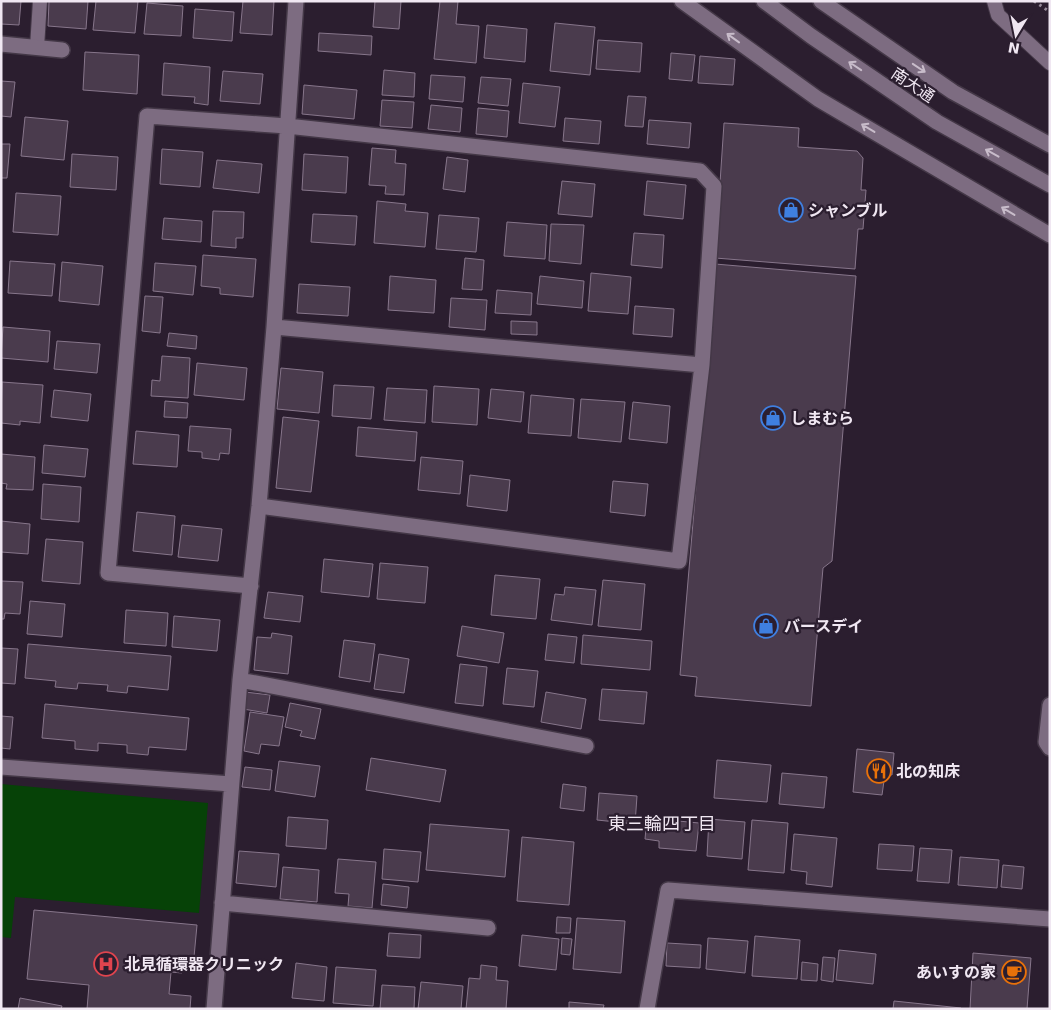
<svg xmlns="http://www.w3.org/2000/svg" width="1051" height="1010" font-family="'DejaVu Sans','Noto Sans JP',sans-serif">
	<rect width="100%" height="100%" fill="#2b1e2f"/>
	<path fill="#064207" d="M1 784 208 803 199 913 15 897 11 938 1 937Z"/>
	<path fill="#4a3b4d" stroke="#87768b" d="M1 1H21L19 25 1 24Z
		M49 1H88L86 29 48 26Z
		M96 1H138L135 33 93 30Z
		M243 1H274L272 35 240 33Z
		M375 1H401L399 29 373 27Z
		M440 1H458L456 24 479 26 476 63 434 59Z
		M147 3 183 6 181 36 144 34Z
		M195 9 234 12 232 41 193 38Z
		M555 23 595 27 590 75 550 71Z
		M487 25 527 29 525 62 484 58Z
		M319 33 372 36 371 55 318 51Z
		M598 40 642 43 640 72 596 69Z
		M85 52 139 55 137 94 83 90Z
		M671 53 695 55 692 81 669 79Z
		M700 56 735 59 733 85 698 83Z
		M164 63 210 67 208 105 194 103 195 97 162 95Z
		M384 70 415 73 414 97 382 95Z
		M223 71 263 74 260 104 220 101Z
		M431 75 465 77 463 102 429 99Z
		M481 77 511 79 508 106 478 103Z
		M1 81 15 82 11 117 1 116Z
		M523 83 560 87 555 127 519 123Z
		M304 85 357 90 354 119 302 114Z
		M628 96 646 97 643 127 625 126Z
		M382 100 414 102 412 128 380 126Z
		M431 105 462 108 460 132 428 129Z
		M478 108 509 111 507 137 476 134Z
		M25 117 68 121 64 160 21 156Z
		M565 118 601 121 599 144 563 141Z
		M649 120 691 123 689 148 647 144Z
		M724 123 799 128 798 147 857 151 863 158 861 190H866L863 229H858L855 269 715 258Z
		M1 144H10L7 178H1Z
		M372 148 396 150 395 163 406 164 404 195 385 194 386 186 369 185Z
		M162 149 203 152 200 187 160 184Z
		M72 154 118 157 116 190 70 187Z
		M304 154 348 157 346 193 302 190Z
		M447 157 468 160 465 192 443 189Z
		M217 160 262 164 259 193 213 188Z
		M562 181 595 184 592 217 558 214Z
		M647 181 686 185 683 219 644 215Z
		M16 193 61 196 58 235 13 232Z
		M377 201 406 204 405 211 428 213 425 247 374 243Z
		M213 211 244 212 243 238H236V248L211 246Z
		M313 214 357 216 355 245 311 242Z
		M439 215 479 218 476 252 436 249Z
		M164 218 202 221 201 242 162 239Z
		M507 222 547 225 545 259 504 256Z
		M551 224 584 225 581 264 549 261Z
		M634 233 664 235 662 268 631 265Z
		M203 255 256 259 253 297 220 294V288L201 286Z
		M465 258 484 260 482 290 462 289Z
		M10 261 55 264 52 296 8 293Z
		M62 262 103 266 99 305 59 301Z
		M155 263 196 266 193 295 153 291Z
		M715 264 856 276 832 561 823 568 811 706 695 696 697 677 680 675Z
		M591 273 631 277 628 314 588 311Z
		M390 276 436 280 434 313 388 310Z
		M540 276 584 281 582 308 537 304Z
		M299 284 350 287 348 316 297 313Z
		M497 290 532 293 531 315 495 313Z
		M145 296 163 297 160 333 142 331Z
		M451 298 487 300 485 330 449 327Z
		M635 306 674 309 672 337 633 334Z
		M511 321 537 322V335L511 334Z
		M3 327 50 331 48 362 1 358Z
		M169 333 197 336 196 349 167 346Z
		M57 341 100 344 97 373 54 369Z
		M162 356 190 358 188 398 151 396 152 380 160 381Z
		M197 363 247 368 244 400 194 395Z
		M281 368 323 372 319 413 277 409Z
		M2 382 43 385 40 423 20 421V425L1 423Z
		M334 385 374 387 371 419 332 416Z
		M434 386 479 389 477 425 432 422Z
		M387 388 427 390 425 423 384 420Z
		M491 389 524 392 521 422 488 418Z
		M54 390 91 394 88 421 51 417Z
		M531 395 574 399 571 436 528 433Z
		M581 399 625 402 621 442 578 438Z
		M165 401 188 403 187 418 164 417Z
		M633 402 670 406 667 443 629 439Z
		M283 417 319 421 311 492 276 488Z
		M190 426 231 429 229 454 220 453 219 460 202 458V452L188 451Z
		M358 427 417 432 415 461 356 456Z
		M136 431 179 435 177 467 133 464Z
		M44 445 88 449 85 477 42 473Z
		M1 454 35 457 33 490 6 489 7 484 1 483Z
		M421 457 463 461 460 494 418 490Z
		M470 475 510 480 507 511 467 506Z
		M613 481 648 484 645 516 610 512Z
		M43 484 81 487 79 522 41 519Z
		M137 512 175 516 172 555 133 551Z
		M1 521 30 524 28 554 1 552Z
		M182 525 222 529 218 561 178 557Z
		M46 539 83 542 80 584 42 581Z
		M324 559 373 564 369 597 321 592Z
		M380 563 428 567 425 603 377 599Z
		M495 575 540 579 536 619 491 615Z
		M603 580 645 584 641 630 598 626Z
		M1 581 23 582 20 614 5 613 4 619H1Z
		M565 587 596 590 592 625 551 620 555 594 564 595Z
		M268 592 303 596 300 622 264 618Z
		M30 601 65 604 62 637 27 634Z
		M126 610 168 613 166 646 124 643Z
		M174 616 220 620 217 651 172 647Z
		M462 626 504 633 499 663 457 656Z
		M272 633 292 636 288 674 254 670 257 637 271 638Z
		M548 634 577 637 574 663 545 660Z
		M583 635 652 641 650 670 581 664Z
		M344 640 375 644 370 682 339 677Z
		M28 644 171 656 168 690 128 686 127 693 107 691 108 685 78 683 77 689 55 687 56 681 25 678Z
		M1 648 18 649 15 684 1 683Z
		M379 654 409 659 404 693 374 689Z
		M460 664 487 667 483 706 455 703Z
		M507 668 538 671 534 707 503 704Z
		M602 689 647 692 644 724 599 720Z
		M245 692 270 695 267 713 243 709Z
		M546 692 586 699 581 729 541 722Z
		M290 703 321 709 315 739 300 736 302 731 285 727Z
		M45 704 189 718 186 750 149 747 148 755 127 753V745L98 743V751L75 749V741L42 738Z
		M250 712 284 717 279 746 261 744 259 754 244 751Z
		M1 716 13 717 10 749 1 748Z
		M857 749 894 753 892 775 885 774 882 795 853 792Z
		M371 758 446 770 440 802 366 790Z
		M717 760 771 765 767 802 714 798Z
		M279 761 320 766 315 797 275 791Z
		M245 767 272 770 270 790 242 787Z
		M782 773 827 777 824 808 779 804Z
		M563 784 586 787 584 811 560 808Z
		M599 793 637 796 635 824 597 820Z
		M288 817 328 820 326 849 286 846Z
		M647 818 699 823 696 851 659 848V841L645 839Z
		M709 819 745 822 742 859 707 856Z
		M752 820 788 823 784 873 748 870Z
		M430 824 509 830 505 877 426 870Z
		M794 834 837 838 832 887 806 884 807 872 791 870Z
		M522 837 574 842 569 905 517 901Z
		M879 844 914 846 912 871 877 869Z
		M920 848 952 850 949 883 917 881Z
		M384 849 421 852 418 882 382 879Z
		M239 851 279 854 276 887 236 883Z
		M960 857 999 860 997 888 958 885Z
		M338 859 376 862 372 908 348 906 349 894 335 893Z
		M1003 865 1024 867 1022 889 1001 887Z
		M283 867 319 870 317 902 280 899Z
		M383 884 409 887 407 908 381 905Z
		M34 910 197 925 194 957 183 956 182 973 171 972 169 994 191 996 190 1009H87L89 985 27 979Z
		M557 917 571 918 570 933H556Z
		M577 918 625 921 621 973 573 969Z
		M389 933 421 935 420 958 387 956Z
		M522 935 559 939 556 970 519 966Z
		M755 936 800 940 797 979 752 976Z
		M562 938 572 939 570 955 561 954Z
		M708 938 748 941 745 973 706 969Z
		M667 943 701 945 700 968 666 966Z
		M839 950 876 954 873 984 836 980Z
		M973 953 1031 958 1027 1009H970Z
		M823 957 835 958 833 982 821 980Z
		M802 962 818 964 817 981 801 980Z
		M296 963 327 967 324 1001 292 998Z
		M481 965 497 967 496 980 508 981 506 1009H466L469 978 480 979Z
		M336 967 376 970 373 1006 333 1003Z
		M421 982 463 986 461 1009H418Z
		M382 985 415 987 414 1009H380Z
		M20 998 62 1006 61 1009H18Z
		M894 1001 961 1008V1009H893Z
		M569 1002 604 1005 603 1009H569Z"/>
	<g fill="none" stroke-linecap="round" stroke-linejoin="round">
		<g stroke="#443847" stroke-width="16">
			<path id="lane" d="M994 1 998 15 1050 63
				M37 47 40 1"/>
		</g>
		<g stroke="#443847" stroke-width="18">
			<path id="street" d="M1 44 62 50
				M274 327 702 365
				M251 586 108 573 147 116 287 126 700 171 714 186 702 365 679 561 259 506
				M240 680 586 746
				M1 767 231 784
				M222 903 488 928
				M214 1009 240 680 259 506 274 327 296 1
				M647 1009 668 890 1050 919"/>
		</g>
		<g stroke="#443847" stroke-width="18">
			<path id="secondary" d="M682 1 818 99 1050 235
				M764 1 811 36 937 122 1050 185
				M821 1 953 92 1050 145
				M1050 705 1046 742 1050 748"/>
		</g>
		<path stroke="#978c9a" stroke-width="3" stroke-dasharray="2.5 4" stroke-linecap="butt" d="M1034 1 1050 12"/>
		<use href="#lane" stroke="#7d6c81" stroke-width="14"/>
		<use href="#street" stroke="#7d6c81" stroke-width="15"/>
		<use href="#secondary" stroke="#7d6c81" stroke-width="15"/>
	</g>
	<defs><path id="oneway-shaft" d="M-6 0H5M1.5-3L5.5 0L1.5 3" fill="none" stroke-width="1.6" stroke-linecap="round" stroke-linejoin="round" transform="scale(1.25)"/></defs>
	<g stroke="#c8bcca">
		<use href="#oneway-shaft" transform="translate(733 38) rotate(-144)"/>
		<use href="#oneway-shaft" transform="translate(855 66) rotate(-146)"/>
		<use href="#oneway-shaft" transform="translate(919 68) rotate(34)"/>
		<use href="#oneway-shaft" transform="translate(868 128) rotate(-149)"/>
		<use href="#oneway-shaft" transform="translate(992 153) rotate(-151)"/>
		<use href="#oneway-shaft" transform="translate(1008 211) rotate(-149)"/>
	</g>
	<defs>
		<g id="shop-ring" transform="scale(1.25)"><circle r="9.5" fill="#2b1e2f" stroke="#3f7fe0" stroke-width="1.5"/><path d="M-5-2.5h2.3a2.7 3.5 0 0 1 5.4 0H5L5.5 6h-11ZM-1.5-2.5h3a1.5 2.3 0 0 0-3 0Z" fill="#3f7fe0"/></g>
		<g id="restaurant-ring" transform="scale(1.25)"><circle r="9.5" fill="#2b1e2f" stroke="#e8710a" stroke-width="1.5"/><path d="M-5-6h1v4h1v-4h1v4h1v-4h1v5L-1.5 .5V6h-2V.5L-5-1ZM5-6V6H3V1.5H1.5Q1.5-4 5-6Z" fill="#e8710a"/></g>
		<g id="hospital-ring" transform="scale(1.25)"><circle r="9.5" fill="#2b1e2f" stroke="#e0444e" stroke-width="1.5"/><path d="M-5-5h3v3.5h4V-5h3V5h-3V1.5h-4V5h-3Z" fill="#e0444e"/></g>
		<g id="cafe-ring" transform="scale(1.25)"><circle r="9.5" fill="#2b1e2f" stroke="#e8710a" stroke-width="1.5"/><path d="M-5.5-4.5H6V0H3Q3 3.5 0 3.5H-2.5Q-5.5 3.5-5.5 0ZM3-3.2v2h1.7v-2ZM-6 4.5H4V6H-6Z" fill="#e8710a"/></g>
	</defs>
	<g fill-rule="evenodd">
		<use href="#shop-ring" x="791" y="210"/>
		<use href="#shop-ring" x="773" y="418"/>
		<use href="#shop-ring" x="766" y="626"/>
		<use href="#restaurant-ring" x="879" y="771"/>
		<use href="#hospital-ring" x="106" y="964"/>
		<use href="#cafe-ring" x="1014" y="972"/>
	</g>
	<g text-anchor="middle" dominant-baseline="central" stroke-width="4.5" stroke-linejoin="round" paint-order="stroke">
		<g font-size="16" fill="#f0e7f2" stroke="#2b1e2f">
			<text transform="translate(913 85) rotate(34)">南大通</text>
		</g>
		<g font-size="16" font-weight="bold" fill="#f0e7f2" stroke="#2b1e2f" text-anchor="start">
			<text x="808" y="210">シャンブル</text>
			<text x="790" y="418">しまむら</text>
			<text x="784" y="626">バースデイ</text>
			<text x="896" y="771">北の知床</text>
			<text x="124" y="964">北見循環器クリニック</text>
			<text x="996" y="972" text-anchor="end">あいすの家</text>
		</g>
		<g font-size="18" fill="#f0e7f2" stroke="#2b1e2f">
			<text x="662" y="823">東三輪四丁目</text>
		</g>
	</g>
	<rect width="1051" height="1010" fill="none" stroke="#f0e7f2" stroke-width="5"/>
	<g transform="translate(1016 35) rotate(190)" stroke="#2b1e2f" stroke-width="4" paint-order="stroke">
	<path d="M0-4L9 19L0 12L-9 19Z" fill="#f0e7f2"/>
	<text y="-8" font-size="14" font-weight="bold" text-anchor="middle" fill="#f0e7f2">N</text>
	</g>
</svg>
